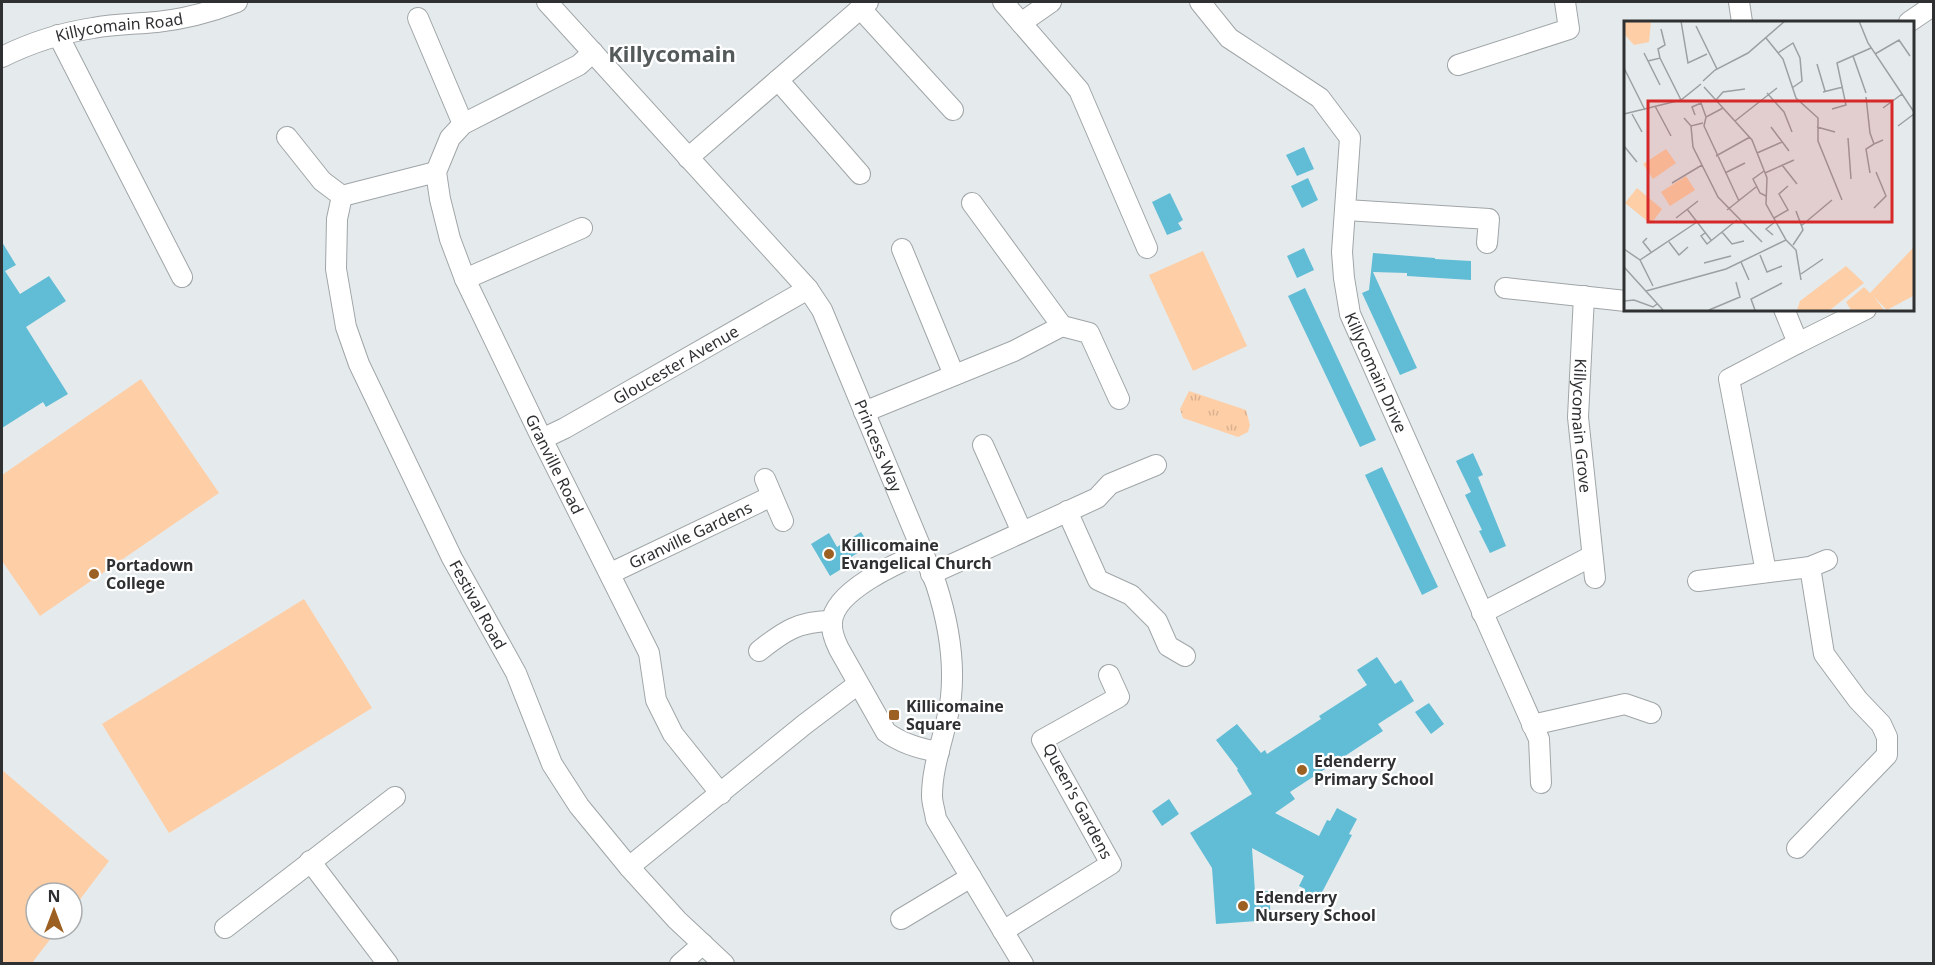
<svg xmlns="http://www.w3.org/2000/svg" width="1935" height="965" font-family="'Noto Sans',sans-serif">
	<defs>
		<pattern id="grass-tufts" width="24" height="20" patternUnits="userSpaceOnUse" patternTransform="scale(1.5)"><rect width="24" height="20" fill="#fecea6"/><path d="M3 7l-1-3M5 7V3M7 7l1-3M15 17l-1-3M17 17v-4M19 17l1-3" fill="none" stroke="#dab18f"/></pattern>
	</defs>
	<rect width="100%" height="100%" fill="#e5ebed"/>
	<path fill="url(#grass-tufts)" d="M1189 391 1246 410 1250 425 1248 432 1238 437 1183 418 1180 409Z"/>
	<path fill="#fecea6" d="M1203 251 1247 346 1193 371 1149 275Z
		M141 379 219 493 40 616 2 561V475Z
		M304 599 372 708 169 833 102 724Z
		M2 770 109 861 72 910V893H36V929H58L32 963H2Z"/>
	<path fill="#61bcd5" d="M1304 147 1314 169 1297 176 1286 155Z
		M1308 178 1318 200 1302 208 1291 186Z
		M1170 193 1183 220 1178 223 1182 229 1167 235 1152 202Z
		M2 242 16 265 5 271 20 294 49 276 66 301 26 327 68 394 46 407 43 402 2 428Z
		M1304 248 1314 270 1297 278 1287 256Z
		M1373 253 1435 258V259L1471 261V280L1407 276V273L1373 272 1417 368 1400 375 1362 293 1369 290Z
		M1305 288 1376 440 1360 447 1288 296Z
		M1473 453 1483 475 1478 477 1506 546 1490 553 1479 531 1482 530 1465 495 1471 492 1456 461Z
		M1382 467 1438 587 1422 595 1365 475Z
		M861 532 870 545 845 561 848 565 830 576 811 544 829 533 837 547Z
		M1377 657 1395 684 1401 680 1414 701 1378 724 1383 731 1290 792 1295 799 1275 813 1319 836 1327 820 1330 821 1337 808 1357 819 1349 834 1352 835 1319 898 1314 896 1310 905 1299 899 1305 889 1299 886 1304 876 1252 848 1255 892 1269 891 1271 920 1216 924 1212 868 1190 833 1252 794 1237 770 1238 769 1216 740 1237 724 1261 753 1265 750 1267 754 1321 719 1319 716 1367 685 1357 670Z
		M1429 703 1444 724 1431 734 1415 712Z
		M1169 799 1179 814 1162 826 1152 811Z"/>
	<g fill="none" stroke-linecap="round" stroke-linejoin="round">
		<g stroke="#a0a5a7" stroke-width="22">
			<g id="minor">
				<path id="s1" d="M547 2 808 289 822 310 936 584C948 621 955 658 951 697 947 731 932 762 932 796 932 803 935 811 936 819L1023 964"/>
				<path d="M1003 2 1079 90 1147 248"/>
				<path id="s2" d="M1200 2 1229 38 1320 98 1350 138 1342 252 1344 278 1350 314 1539 739 1541 783"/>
				<path d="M1739 2 1742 22"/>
				<path d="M860 8 953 110"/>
				<path d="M418 18 463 124"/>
				<path d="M1909 22 1934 5"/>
				<path d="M1021 23 1051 2"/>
				<path d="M58 35 182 277"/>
				<path id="s3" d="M593 52 579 65 463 124 450 138 436 172 440 199 450 239 465 279 542 439 649 653 656 700 673 734 721 794"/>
				<path id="s4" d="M2 57C30 43 61 33 93 28 114 24 136 24 157 22 185 19 211 12 237 2"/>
				<path d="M1458 65 1569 29 1565 2"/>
				<path d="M778 80 860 174"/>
				<path d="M287 137 322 181 342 196 436 172"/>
				<path d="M688 158 868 2"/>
				<path id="s5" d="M342 196 337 219 336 269 346 327 359 364 452 558 516 673 552 764 579 806 629 867 677 920 724 964"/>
				<path d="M972 203 1062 326 1089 333 1119 399"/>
				<path d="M1346 210 1489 219 1487 243"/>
				<path d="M902 249 954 375"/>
				<path d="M465 279 582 228"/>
				<path d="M1505 288 1626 301"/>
				<path id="s6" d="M1584 296 1578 417 1595 578"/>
				<path d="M1784 309 1798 343 1866 309"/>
				<path d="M864 412 1014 351 1062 326"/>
				<path id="s7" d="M542 439 565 428 808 289"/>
				<path d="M983 445 1022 532"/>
				<path d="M765 479 783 521"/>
				<path d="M1067 511 1098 580 1131 595 1157 621 1168 646 1185 656"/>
				<path d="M923 552C897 563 834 591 832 622 831 632 835 641 839 649L886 732C901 743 920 749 939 752"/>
				<path d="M1766 572 1729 379 1798 343"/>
				<path id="s8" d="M611 573 772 496"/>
				<path d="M931 574 1097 498 1110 484 1156 465"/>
				<path d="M1698 581 1810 567 1827 560"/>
				<path d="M1482 613 1592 556"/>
				<path d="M759 651C784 631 799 621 832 621"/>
				<path d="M1532 725 1625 704 1651 713"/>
				<path d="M1797 848 1887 755V737L1881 724 1858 700 1824 654 1810 567"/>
				<path d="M310 861 388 964"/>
				<path d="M629 867 805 724 858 684"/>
				<path d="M901 919 971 877"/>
				<path d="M225 928 395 797"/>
				<path d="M1003 931 1111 864 1042 740 1119 697 1109 675"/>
				<path d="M680 964 703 944"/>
			</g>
		</g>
		<use href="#minor" stroke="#fff" stroke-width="20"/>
	</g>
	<g fill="#9c6022" stroke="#fff" stroke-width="2">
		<circle cx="829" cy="554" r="6"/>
		<circle cx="94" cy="574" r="6"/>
		<rect x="888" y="709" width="12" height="12" rx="3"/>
		<circle cx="1302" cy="770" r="6"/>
		<circle cx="1243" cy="906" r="6"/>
	</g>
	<g text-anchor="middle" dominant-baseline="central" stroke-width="4.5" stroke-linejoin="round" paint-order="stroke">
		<g font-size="16" fill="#2e3031" stroke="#fff">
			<text stroke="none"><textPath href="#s4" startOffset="122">Killycomain Road</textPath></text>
			<text stroke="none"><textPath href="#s7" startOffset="153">Gloucester Avenue</textPath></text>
			<text stroke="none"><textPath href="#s2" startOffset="446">Killycomain Drive</textPath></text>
			<text stroke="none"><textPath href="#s6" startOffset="130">Killycomain Grove</textPath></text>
			<text stroke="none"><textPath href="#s1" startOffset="560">Princess Way</textPath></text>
			<text stroke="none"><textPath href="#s3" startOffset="522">Granville Road</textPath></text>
			<text stroke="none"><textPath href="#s8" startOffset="88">Granville Gardens</textPath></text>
			<text stroke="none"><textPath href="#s5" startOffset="440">Festival Road</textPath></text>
			<text transform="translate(1078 801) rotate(62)">Queen's Gardens</text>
		</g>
		<g font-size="16" font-weight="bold" fill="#2e3031" stroke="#fff" text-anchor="start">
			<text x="841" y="545">Killicomaine<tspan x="841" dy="18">Evangelical Church</tspan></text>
			<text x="106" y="565">Portadown<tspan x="106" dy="18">College</tspan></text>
			<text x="906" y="706">Killicomaine<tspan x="906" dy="18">Square</tspan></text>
			<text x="1314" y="761">Edenderry<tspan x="1314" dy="18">Primary School</tspan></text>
			<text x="1255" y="897">Edenderry<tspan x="1255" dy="18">Nursery School</tspan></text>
		</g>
		<g font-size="22" font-weight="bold" fill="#54595a" stroke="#fff">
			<text x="672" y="53">Killycomain</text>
		</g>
	</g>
	<g transform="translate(1624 21)">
		<rect width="290" height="290" fill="#e5ebed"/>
		<path d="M0 0H27L25 21 10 24 0 13Z" fill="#fecea6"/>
		<path d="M289 227V275L263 289 250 276 260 289H227L222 281 240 266 246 272ZM222 245 240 262 206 289H173L176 280Z" fill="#fecea6"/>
		<path d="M42 128 52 142 29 158 19 143ZM62 155 71 169 46 185 37 171ZM13 167 38 188 27 203 1 182Z" fill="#fecea6"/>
		<path fill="none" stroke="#9ca0a2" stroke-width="1.5" d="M57 0 64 42 83 33M235 0 244 22 290 91M72 5 93 48M142 17 159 38 172 77 194 97V120L218 179M20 32 36 64M154 32 169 22 176 37 178 60 168 67M251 33 275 19 286 35M229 35 242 72M36 37 34 28 41 24 37 8M24 40 36 37 57 79M193 43 201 70M0 47 21 89M79 60 91 49 124 32 161 0M199 71 219 66M143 72 160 91 168 111M242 76 246 112 250 123 259 119M92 79 99 71 121 68M31 85 47 115M99 87 82 96 80 105 115 180M259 87 278 73M208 88 222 84 213 42 247 27M0 93 57 79 77 63M8 93 18 111M71 94 68 86 77 82 82 96M60 97 67 105 79 102M111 100 153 67M67 105 69 126 94 176 138 221M274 105 290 93M147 106 165 130M193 106 211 111M224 117 227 158M0 125 13 141M133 132 158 121M92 135 126 116M158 144 173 163M140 150 129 158 136 172 142 175M101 152 121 142M141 152 170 139M246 152 242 128 250 123M48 162 78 144M250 187 262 175 252 151M63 188 87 219M103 189 132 166M52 197 74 180M150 197 164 189 155 173 164 165M177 205 208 179M98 211 108 223 120 220M81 212 77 215 83 223 113 199M149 214 142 208 152 200M23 217 19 221 27 231M162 219 172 229 177 259M45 221 55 234 64 226M169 224 179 209 172 190M0 228 16 239 29 265M136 234 143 251 158 245M16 239 73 201M117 241 125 259M80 242 107 235M0 246 39 289M177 253 199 238M22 270 102 248 162 219 142 183 143 157 128 119 80 66M0 280 10 279 29 286 33 283M85 289 116 276 112 261M131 289 127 278 158 262"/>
		<path fill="#d62828" fill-opacity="0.15" stroke="#d62828" stroke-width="3" d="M24 80H268V201H24Z"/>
		<rect width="290" height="290" fill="none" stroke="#2e3031" stroke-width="3"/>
	</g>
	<rect width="1935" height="965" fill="none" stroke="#2e3031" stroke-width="6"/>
	<g transform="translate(54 911)"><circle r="28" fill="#ffffff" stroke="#abacad" stroke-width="1.5"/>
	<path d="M0-4.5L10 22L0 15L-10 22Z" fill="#9c6022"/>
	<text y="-9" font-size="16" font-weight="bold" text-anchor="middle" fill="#2e3031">N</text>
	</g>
</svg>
